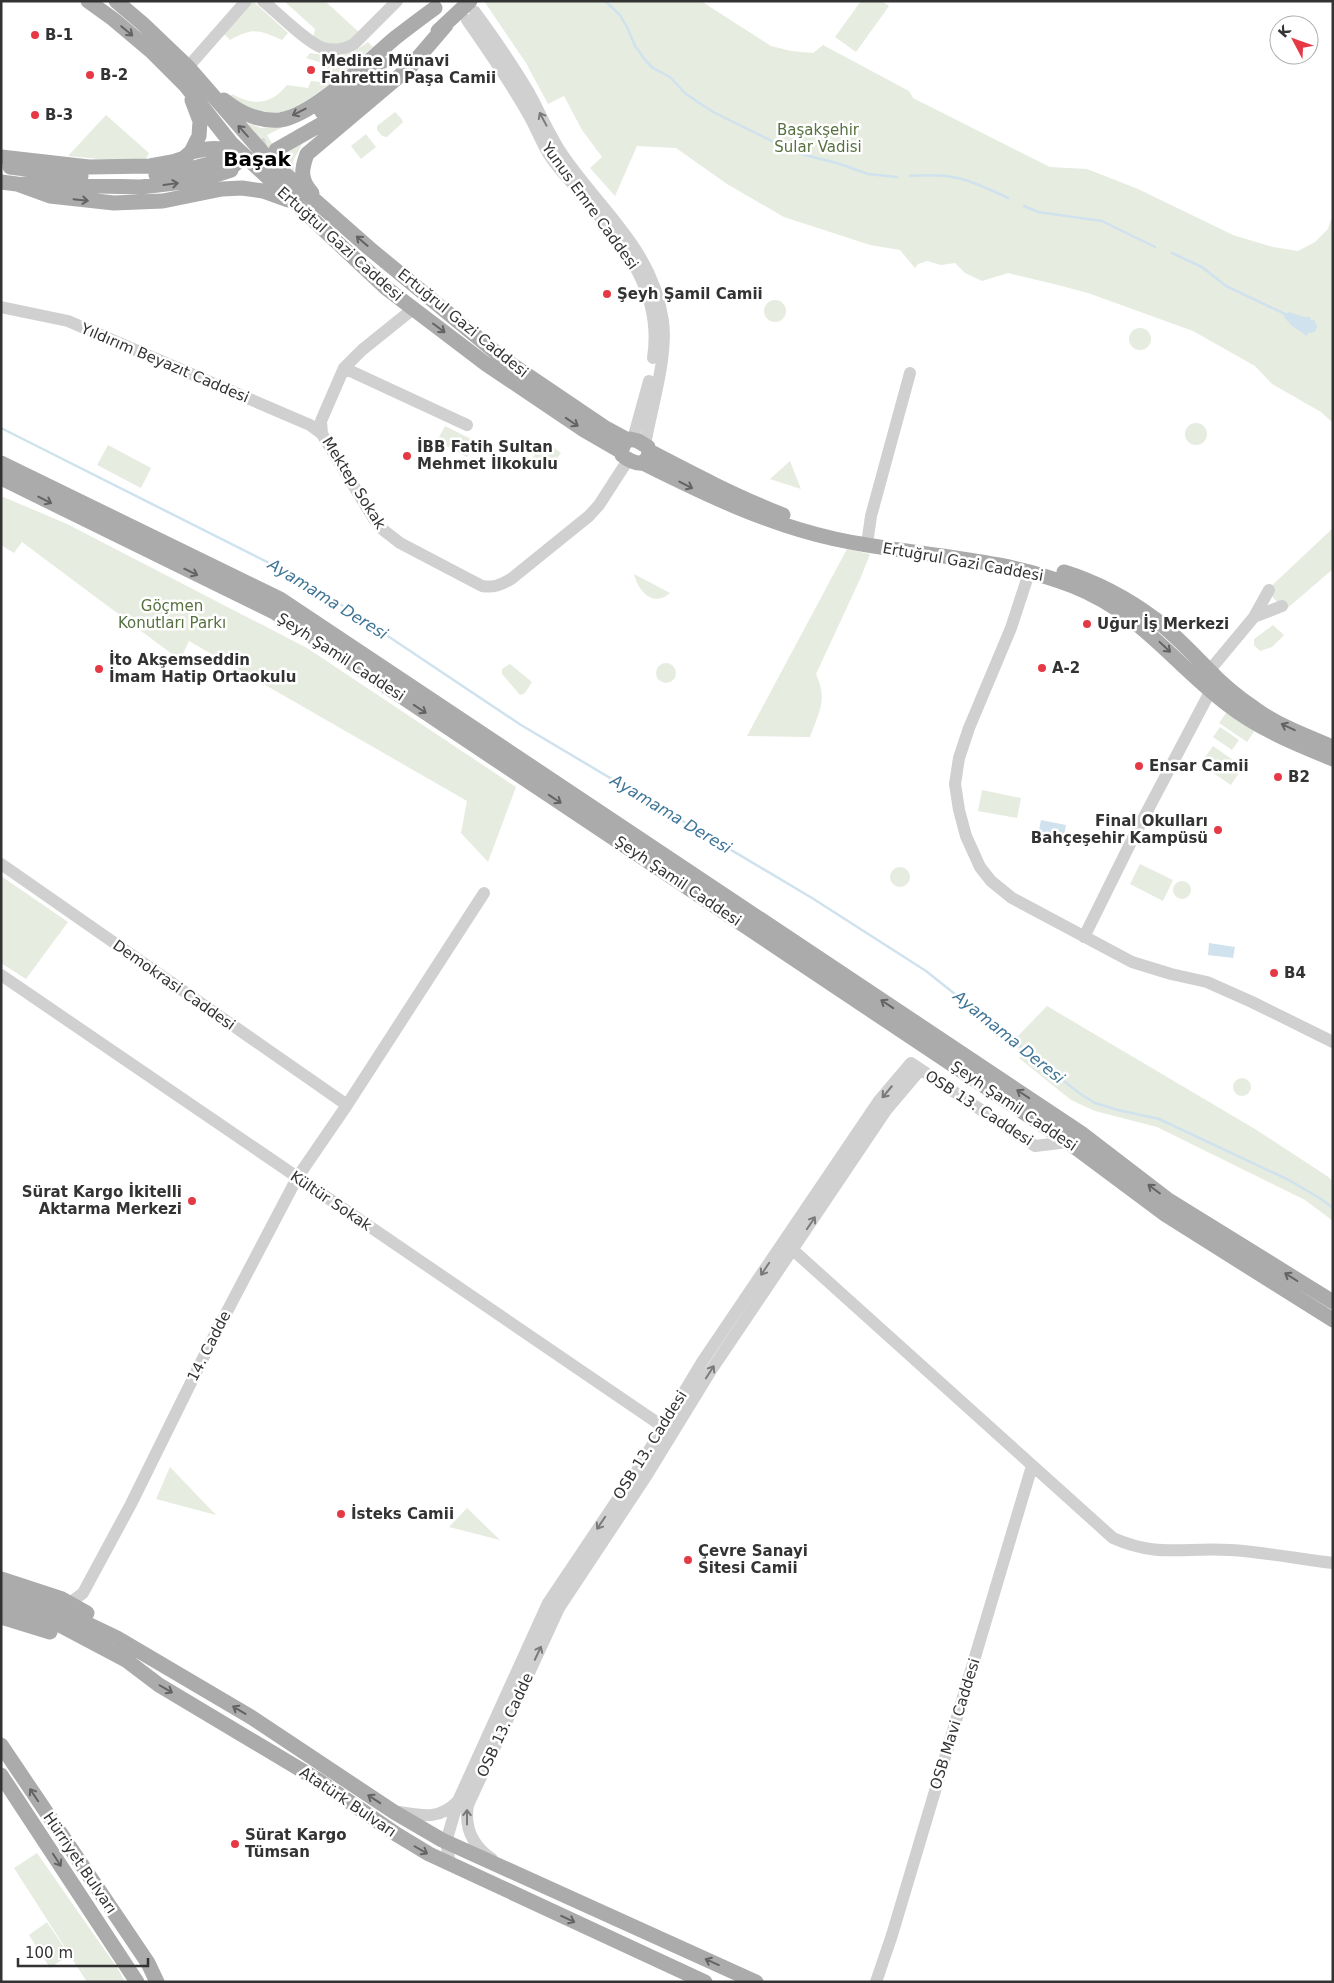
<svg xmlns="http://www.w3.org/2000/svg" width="1334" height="1983" font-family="'DejaVu Sans',sans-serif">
	<rect width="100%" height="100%" fill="#fff"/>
	<path fill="#e6ecdf" d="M253 1 288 33 282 40C258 30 254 27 230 40L223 33Z
		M284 1H325L361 34 337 47 313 38 315 29Z
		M484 1H701L771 46 791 51 813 53 823 45 909 91 913 98 1050 167 1087 169 1138 189 1233 235 1273 247 1298 251 1315 242 1328 229 1332 217 1333 204V423L1321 412 1272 384 1255 366 1193 331 1088 293 1054 284 1008 273 982 281 965 273 955 263 941 265 927 261 918 264 915 268 900 250 870 245 784 217 727 184 676 148 637 146 615 196 590 168 602 157 582 130 564 96 548 104 526 63Z
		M861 1H882L889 6 856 52 835 37Z
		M368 42 373 47C348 67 294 123 260 113 250 110 239 103 229 98L232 94C253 106 271 105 287 85L308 88 311 81 321 82 325 64 306 58 310 53C335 57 347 58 368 42Z
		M395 112 401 118 403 122 387 137 382 136 377 130V126Z
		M106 115 149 153 146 159 109 160 68 156Z
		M242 121 261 128 285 126 267 135 280 157 302 144 293 161 295 174Z
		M366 134 376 147 361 159 351 146Z
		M764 311a11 11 0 1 1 22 0a11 11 0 1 1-22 0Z
		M1129 339a11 11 0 1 1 22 0a11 11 0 1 1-22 0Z
		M1185 434a11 11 0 1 1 22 0a11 11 0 1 1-22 0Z
		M445 426 475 441 467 457 437 441Z
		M545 441 561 453 549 470 532 458Z
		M108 445 151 468 141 488 97 465Z
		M790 461 801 489 770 479Z
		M1 496 67 524 307 648 516 787 488 862 461 833 467 801 189 641 180 660 22 542 14 553 1 545Z
		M1333 528V569L1284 611 1267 590Z
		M847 549 870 554 861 577 816 674C828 701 819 711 810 737L747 736Z
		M634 574 670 593C653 608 638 591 634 574Z
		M1273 625 1284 635 1272 647 1260 651 1254 645V639Z
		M656 673a10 10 0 1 1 20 0a10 10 0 1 1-20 0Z
		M510 664 532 682 525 693 520 695 502 674V669Z
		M1228 710 1256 729 1247 742 1219 723Z
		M1220 727 1239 740 1232 750 1213 737Z
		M1213 746 1243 767 1231 785 1200 764Z
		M982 790 1021 798 1017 818 978 811Z
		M1140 864 1173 880 1163 901 1130 884Z
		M890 877a10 10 0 1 1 20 0a10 10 0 1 1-20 0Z
		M1 876 68 922 26 979 1 963Z
		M1173 890a9 9 0 1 1 18 0a9 9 0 1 1-18 0Z
		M1047 1006 1255 1129 1327 1176 1333 1181V1221L1305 1200 1157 1127 1095 1111 1071 1100 1019 1058 1023 1053 1012 1042Z
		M1233 1087a9 9 0 1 1 18 0a9 9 0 1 1-18 0Z
		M170 1467 216 1515 156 1499Z
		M467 1508 500 1540 449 1527Z
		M37 1853 118 1969 125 1982H87L14 1868Z
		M47 1922 69 1955 50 1968 29 1935Z"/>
	<path fill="#cfe2ee" d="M1289 312 1304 317H1310L1311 320H1314L1317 326 1315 332 1308 333 1307 336 1292 326 1284 317 1285 314Z
		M1041 820 1066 825 1063 840 1038 835Z
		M1209 943 1235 947 1233 958 1208 955Z"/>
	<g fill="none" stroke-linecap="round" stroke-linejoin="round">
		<path stroke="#cfe2ee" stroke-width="2.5" d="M605 1 620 15 628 29 635 46 646 61 653 68 670 77 686 94 713 112 794 152 840 164 868 174 897 177
			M910 176C955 173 968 179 1008 198
			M1024 206 1038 212 1102 221 1155 247
			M1172 253 1202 267 1226 286 1285 314
			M1 428 291 574 334 600 521 725 812 898 926 971 1079 1093 1095 1103 1118 1110 1159 1119 1289 1180 1321 1199 1333 1208"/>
		<path stroke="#d6d6d6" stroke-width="15" stroke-dasharray="15 8" stroke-linecap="butt" d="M231 158 271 143"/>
		<path stroke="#d0d0d0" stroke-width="12" d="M263 1C278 13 307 43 323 48 333 51 345 49 354 44L397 1
			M475 12C494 38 512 64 528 91 539 111 548 132 560 151 598 209 653 248 663 321 668 357 651 409 645 445
			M467 20C488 50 509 80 527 112 535 125 540 139 548 153 555 165 567 177 576 188 618 239 664 287 653 358
			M188 67 246 1
			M1 307 68 321 310 425 322 434
			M413 309 362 350 344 368 321 421 322 434 374 519 382 529 400 543 482 586C493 588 501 585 511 579L589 516 599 505 628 460
			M344 368 467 425
			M633 439 649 381
			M867 544 871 516 910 373
			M1029 573 1011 628 969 728 959 758 955 784 959 810 966 836 980 867 991 881 1012 898 1132 962 1171 974 1207 982 1252 1002 1333 1042
			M1254 617 1282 606
			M1 864 347 1105
			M1084 937 1133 838 1211 690 1209 671 1254 617 1269 590
			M1 975 662 1426
			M789 1245 793 1250 1113 1538C1158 1558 1184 1547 1230 1550 1264 1552 1299 1559 1333 1563
			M70 1603 83 1593 131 1504 211 1342 297 1178 347 1105 484 893
			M399 1812C424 1816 439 1820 458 1801L548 1603 636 1472 702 1362 878 1102 911 1063 1035 1146 1068 1142
			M492 1859C473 1846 464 1828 468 1805L559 1608 645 1478 710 1372 887 1109 920 1070
			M450 1864 446 1842 458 1801
			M876 1982 892 1935 1032 1466"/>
		<path stroke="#ababab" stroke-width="15" d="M88 1 113 19 151 51 186 86 231 143 386 288 486 364 584 430 622 452
			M116 1 143 24 188 67 269 160 369 248 505 360 604 427 628 440
			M438 31 470 1
			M224 100C240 113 258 122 280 120 314 115 368 61 395 38 408 28 421 18 435 8
			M322 112 347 93 381 63
			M276 150 325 122 369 89
			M191 152C209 148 228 143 236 164
			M1 157 89 167 150 166 172 162 184 158 191 152 199 136 200 121 192 100
			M10 167 81 176
			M156 175 186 170 228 159
			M1 182 17 184 141 187 200 180 231 170
			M17 184 50 196 114 203 163 201 222 189 242 188 263 191 288 200
			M312 193C300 180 301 170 307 154L410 67 446 25
			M630 439 638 441 648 447 649 456 643 463C635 464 628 460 622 455 621 448 624 442 630 439Z
			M649 451C693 474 737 497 783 515
			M1 463 280 599 1081 1133 1167 1199 1333 1302
			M643 463C705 494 767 524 835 539 913 556 997 556 1073 586 1141 613 1172 662 1227 704 1259 729 1296 744 1333 759
			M1 478 274 612 305 632 1068 1142 1166 1215 1333 1320
			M1064 572C1096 582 1128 599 1155 619 1174 634 1191 652 1208 669 1221 683 1238 697 1254 708 1277 725 1306 736 1333 747
			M1 1579 62 1599 87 1613
			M1 1590 67 1614 117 1638 251 1717 394 1812 442 1840 756 1982
			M1 1604 58 1624 126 1660 159 1685 318 1780 396 1834 429 1854 705 1982
			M1 1617 50 1632
			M1 1745 148 1963 157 1982
			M1 1775 137 1982"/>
	</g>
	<defs><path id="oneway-shaft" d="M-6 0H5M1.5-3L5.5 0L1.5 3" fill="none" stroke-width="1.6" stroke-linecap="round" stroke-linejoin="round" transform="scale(1.25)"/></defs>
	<g stroke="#636363">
		<use href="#oneway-shaft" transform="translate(127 31) rotate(40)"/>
		<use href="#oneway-shaft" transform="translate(299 112) rotate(153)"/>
		<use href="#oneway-shaft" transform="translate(243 131) rotate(-132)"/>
		<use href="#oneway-shaft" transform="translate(171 184) rotate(-8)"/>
		<use href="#oneway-shaft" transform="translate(81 200) rotate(6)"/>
		<use href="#oneway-shaft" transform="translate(362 241) rotate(-139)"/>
		<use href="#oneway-shaft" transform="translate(439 328) rotate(37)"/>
		<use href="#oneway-shaft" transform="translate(572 422) rotate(34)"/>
		<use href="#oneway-shaft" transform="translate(686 485) rotate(27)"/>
		<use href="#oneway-shaft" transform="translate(45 500) rotate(27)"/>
		<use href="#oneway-shaft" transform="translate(191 572) rotate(26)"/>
		<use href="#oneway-shaft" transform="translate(1165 647) rotate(43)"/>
		<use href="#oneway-shaft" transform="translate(420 709) rotate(34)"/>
		<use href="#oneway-shaft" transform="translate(1288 727) rotate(-155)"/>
		<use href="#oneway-shaft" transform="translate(555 799) rotate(34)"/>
		<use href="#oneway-shaft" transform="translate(887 1004) rotate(-146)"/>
		<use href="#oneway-shaft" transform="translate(1023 1094) rotate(-146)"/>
		<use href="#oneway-shaft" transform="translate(1154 1189) rotate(-143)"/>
		<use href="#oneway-shaft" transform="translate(1291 1277) rotate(-148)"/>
		<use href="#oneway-shaft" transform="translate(166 1689) rotate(30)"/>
		<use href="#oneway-shaft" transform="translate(239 1710) rotate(-149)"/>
		<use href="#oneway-shaft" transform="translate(34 1795) rotate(-124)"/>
		<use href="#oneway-shaft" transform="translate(374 1799) rotate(-147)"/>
		<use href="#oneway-shaft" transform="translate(421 1850) rotate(30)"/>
		<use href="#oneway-shaft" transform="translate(57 1860) rotate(57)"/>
		<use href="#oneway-shaft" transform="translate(568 1919) rotate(25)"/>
		<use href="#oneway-shaft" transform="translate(712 1962) rotate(-156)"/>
	</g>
	<g stroke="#7a7a7a">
		<use href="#oneway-shaft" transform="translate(543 119) rotate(-118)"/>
		<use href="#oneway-shaft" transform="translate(887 1092) rotate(130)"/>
		<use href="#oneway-shaft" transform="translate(811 1223) rotate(-56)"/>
		<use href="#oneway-shaft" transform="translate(765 1269) rotate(124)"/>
		<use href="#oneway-shaft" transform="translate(710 1372) rotate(-57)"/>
		<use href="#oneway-shaft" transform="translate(601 1523) rotate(124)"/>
		<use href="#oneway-shaft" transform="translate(538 1653) rotate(-65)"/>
		<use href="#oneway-shaft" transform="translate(467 1817) rotate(-90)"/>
	</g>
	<g fill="#e63946" stroke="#fff" stroke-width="2">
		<circle cx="35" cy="35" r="5"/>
		<circle cx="311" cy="70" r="5"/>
		<circle cx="90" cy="75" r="5"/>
		<circle cx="35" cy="115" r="5"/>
		<circle cx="607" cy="294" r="5"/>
		<circle cx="407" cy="456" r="5"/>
		<circle cx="1087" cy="624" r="5"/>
		<circle cx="1042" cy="668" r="5"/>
		<circle cx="99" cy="669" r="5"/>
		<circle cx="1139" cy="766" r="5"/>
		<circle cx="1278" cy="777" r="5"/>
		<circle cx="1218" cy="830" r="5"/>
		<circle cx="1274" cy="973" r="5"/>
		<circle cx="192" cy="1201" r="5"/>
		<circle cx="341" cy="1514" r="5"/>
		<circle cx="688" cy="1560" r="5"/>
		<circle cx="235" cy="1844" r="5"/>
	</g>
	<g text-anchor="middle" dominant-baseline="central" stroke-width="5" stroke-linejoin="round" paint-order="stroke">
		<g font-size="15" font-weight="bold" fill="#333" stroke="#fff" text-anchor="start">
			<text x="45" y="35">B-1</text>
			<text x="321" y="61">Medine Münavi<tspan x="321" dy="17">Fahrettin Paşa Camii</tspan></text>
			<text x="100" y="75">B-2</text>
			<text x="45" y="115">B-3</text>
			<text x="617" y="294">Şeyh Şamil Camii</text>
			<text x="417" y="447">İBB Fatih Sultan<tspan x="417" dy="17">Mehmet İlkokulu</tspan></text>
			<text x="1097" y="624">Uğur İş Merkezi</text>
			<text x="109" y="660">İto Akşemseddin<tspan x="109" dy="17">İmam Hatip Ortaokulu</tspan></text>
			<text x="1052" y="668">A-2</text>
			<text x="1149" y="766">Ensar Camii</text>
			<text x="1288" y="777">B2</text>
			<text x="1208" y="821" text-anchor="end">Final Okulları<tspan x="1208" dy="17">Bahçeşehir Kampüsü</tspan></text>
			<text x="1284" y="973">B4</text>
			<text x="182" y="1192" text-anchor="end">Sürat Kargo İkitelli<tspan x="182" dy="17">Aktarma Merkezi</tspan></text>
			<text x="351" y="1514">İsteks Camii</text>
			<text x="698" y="1551">Çevre Sanayi<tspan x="698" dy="17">Sitesi Camii</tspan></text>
			<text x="245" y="1835">Sürat Kargo<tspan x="245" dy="17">Tümsan</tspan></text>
		</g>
		<g font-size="15" fill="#56703f" stroke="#fff">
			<text x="818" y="130">Başakşehir<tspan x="818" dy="17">Sular Vadisi</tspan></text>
			<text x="172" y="606">Göçmen<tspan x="172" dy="17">Konutları Parkı</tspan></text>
		</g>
		<g font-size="15" fill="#333" stroke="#fff">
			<text transform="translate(590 206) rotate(54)">Yunus Emre Caddesi</text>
			<text transform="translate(340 244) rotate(42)">Ertuğtul Gazi Caddesi</text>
			<text transform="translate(463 323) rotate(39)">Ertuğrul Gazi Caddesi</text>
			<text transform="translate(165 363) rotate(23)">Yıldırım Beyazıt Caddesi</text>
			<text transform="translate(354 483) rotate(58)">Mektep Sokak</text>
			<text transform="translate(963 562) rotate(10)">Ertuğrul Gazi Caddesi</text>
			<text transform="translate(341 657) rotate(33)">Şeyh Şamil Caddesi</text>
			<text transform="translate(678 881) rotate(34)">Şeyh Şamil Caddesi</text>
			<text transform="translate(174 985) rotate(35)">Demokrasi Caddesi</text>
			<text transform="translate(1014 1106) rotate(34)">Şeyh Şamil Caddesi</text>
			<text transform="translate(979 1108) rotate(33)">OSB 13. Caddesi</text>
			<text transform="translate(331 1201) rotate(34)">Kültür Sokak</text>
			<text transform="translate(209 1346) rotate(-63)">14. Cadde</text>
			<text transform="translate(650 1445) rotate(-58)">OSB 13. Caddesi</text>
			<text transform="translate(955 1724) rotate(-73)">OSB Mavi Caddesi</text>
			<text transform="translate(505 1725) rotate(-65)">OSB 13. Cadde</text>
			<text transform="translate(348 1802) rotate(34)">Atatürk Bulvarı</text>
			<text transform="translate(80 1863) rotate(56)">Hürriyet Bulvarı</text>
		</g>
		<g font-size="16" font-style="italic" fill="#3f7597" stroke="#fff">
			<text transform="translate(328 599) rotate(32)">Ayamama Deresi</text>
			<text transform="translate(671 814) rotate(31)">Ayamama Deresi</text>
			<text transform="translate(1009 1037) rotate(39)">Ayamama Deresi</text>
		</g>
		<g font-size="20" font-weight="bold" fill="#000" stroke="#fff">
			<text x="257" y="159">Başak</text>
		</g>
	</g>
	<rect width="1334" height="1983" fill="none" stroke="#333333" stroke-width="5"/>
	<g transform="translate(1294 40) rotate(311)"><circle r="24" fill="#ffffff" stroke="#adadad"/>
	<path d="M0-4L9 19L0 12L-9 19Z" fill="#e63946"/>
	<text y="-8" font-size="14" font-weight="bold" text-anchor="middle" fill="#333333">K</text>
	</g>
	<path d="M18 1958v8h130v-8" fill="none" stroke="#333333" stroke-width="2.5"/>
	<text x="25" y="1958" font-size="15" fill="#333333" stroke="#ffffff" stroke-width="4" paint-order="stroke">100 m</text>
</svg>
